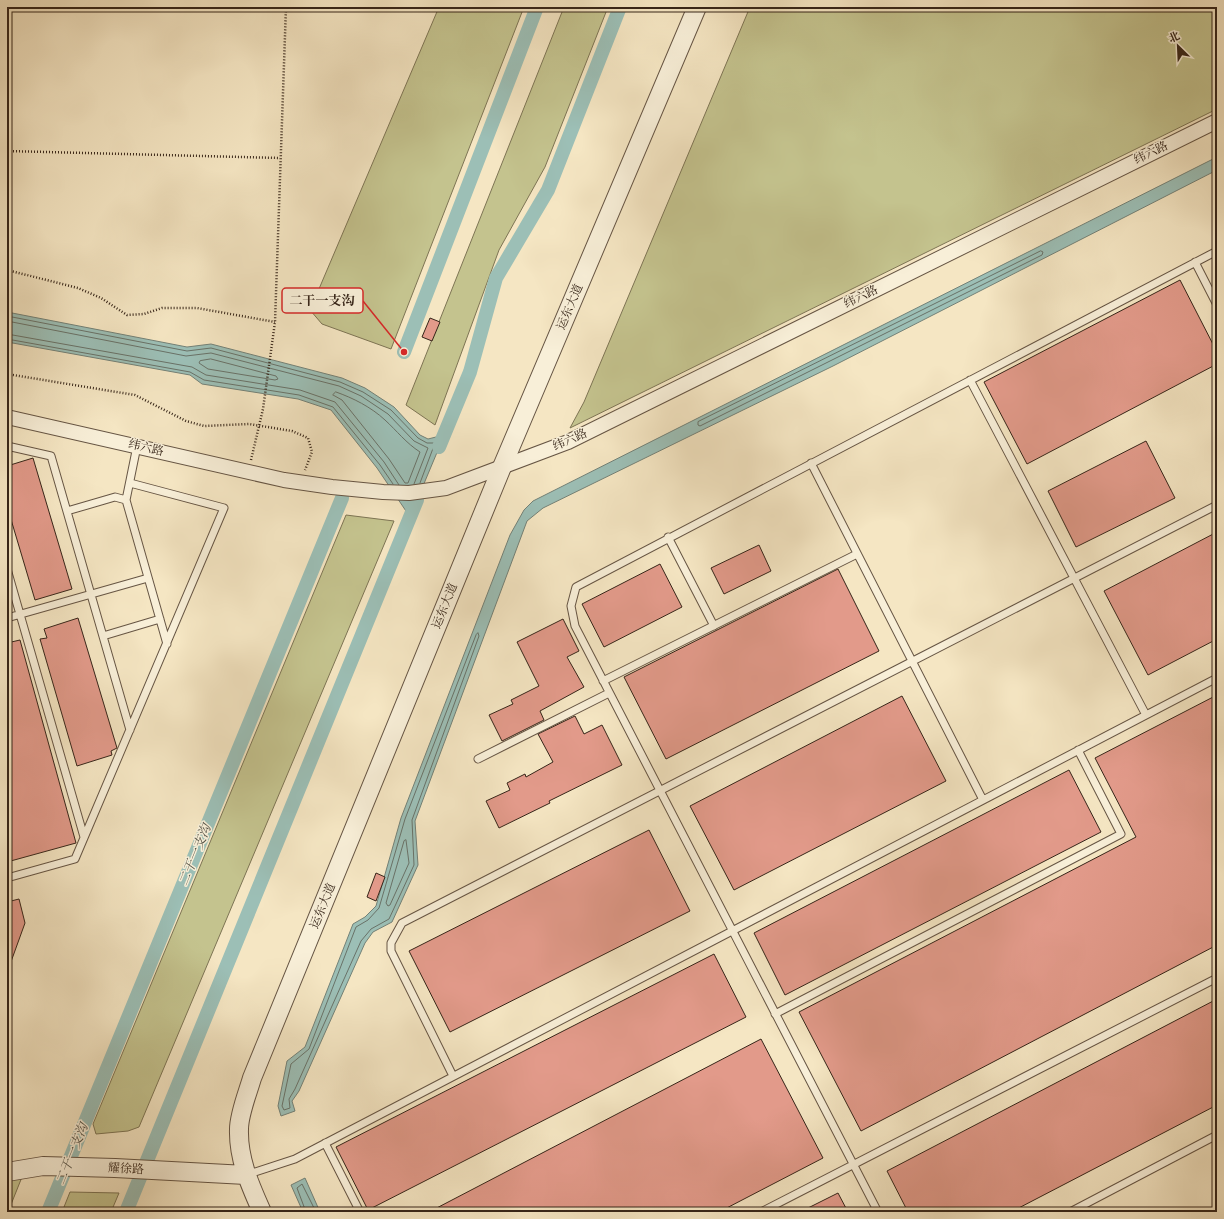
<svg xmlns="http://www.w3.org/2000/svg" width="1224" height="1219" font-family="'IM FELL Double Pica','Noto Serif SC',serif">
	<rect width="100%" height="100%" fill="#f5e6c3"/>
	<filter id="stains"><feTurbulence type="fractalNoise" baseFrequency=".005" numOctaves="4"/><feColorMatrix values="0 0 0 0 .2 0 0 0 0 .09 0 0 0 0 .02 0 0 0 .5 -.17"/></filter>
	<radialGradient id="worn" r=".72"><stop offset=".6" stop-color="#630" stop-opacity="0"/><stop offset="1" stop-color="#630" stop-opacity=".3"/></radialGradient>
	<path fill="#c4c38e" stroke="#7d7454" d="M439 7H524L391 349 322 324 310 310Z
		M564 7H608L545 167 499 250 435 425 406 405Z
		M750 7H1217V109L570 428 584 402Z
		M346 515 394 521 139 1127 128 1131 96 1134 93 1124Z
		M22 1177 8 1212H7V1179Z
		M70 1192 119 1193 111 1212H62Z"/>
	<path fill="#9cbfb6" stroke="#738177" d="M1217 157V170L833 366 543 508 527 521 415 821 418 865 392 922 373 932 365 943 299 1091 292 1101 295 1111 281 1116 278 1106 287 1061 305 1047 353 924 365 917 376 906 401 818 510 535 524 510 533 501Z
		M7 312 187 347 211 344 342 378 365 388 394 407 420 435 428 439 436 437 446 431 410 517 377 468 331 410 298 399 202 384 190 375 7 342Z
		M305 1178 320 1212H303L291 1185Z"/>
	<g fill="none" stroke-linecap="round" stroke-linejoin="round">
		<path stroke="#697268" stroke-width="1" d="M1041 251 1043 252 1042 255 700 426 698 425V422Z
			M7 316 187 351 211 348 340 382 363 392 391 410 418 438 427 443H435L420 483
			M7 321 186 356 211 353 339 386 361 396 388 414 414 441 428 448 414 484
			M7 334 192 367 206 375 300 390 335 402 384 462 399 485
			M7 339 190 372 204 380 299 395 333 407 380 465 393 484
			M211 359 276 376 278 379 275 380 208 369 199 363 200 361Z
			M336 392C353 398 371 407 385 420 397 431 406 443 420 452L408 483H405L389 459 342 400 333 395Z
			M478 633 479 636 412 820 414 865 389 919 371 929 361 941 295 1089 289 1099 290 1108 284 1110 282 1106 291 1064 309 1049 356 927 368 920 379 908 405 819 476 635Z
			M406 840 409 863 390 905 388 906 386 903 404 841Z
			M306 1212 297 1188 302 1184 316 1212"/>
		<path stroke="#9cbfb6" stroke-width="14" d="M404 352 537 7
			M439 447 470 372 496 278 548 190 620 7
			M48 1212 342 498
			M126 1212 417 500"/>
	</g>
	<path fill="#e29a8a" stroke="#362519" d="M1180 280 1217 352V364L1027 464 984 382Z
		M430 318 440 322 432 341 422 337Z
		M1146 441 1175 498 1076 547 1048 491Z
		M33 458 72 589 35 600 7 506V466Z
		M1217 532V639L1148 675 1104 591Z
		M759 545 771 571 724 594 711 568Z
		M660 564 682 607 604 647 582 604Z
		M838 569 879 651 666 759 624 677Z
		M78 618 117 748 111 751 112 755 77 766 40 639 47 638 44 629Z
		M563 619 579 651 567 657 584 687 540 711 544 720 502 741 489 715 513 704 511 700 539 686 517 642Z
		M20 640 76 843 7 862V643Z
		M1217 695V945L861 1131 799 1012 1136 837 1095 758Z
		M902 696 946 781 734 890 690 806Z
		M575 716 584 734 602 725 622 765 549 801 550 803 499 828 486 801 510 790 507 783 525 774 526 777 553 762 538 734Z
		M1069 770 1101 832 785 995 754 933Z
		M649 830 690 911 450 1032 409 951Z
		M376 873 385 877 376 901 367 897Z
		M19 899 25 923 8 970H7V902Z
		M714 954 746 1017 368 1210 336 1147Z
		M1217 999V1105L1011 1212H908L887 1171Z
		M761 1039 823 1158 719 1212H429Z
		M838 1193 848 1212H800Z"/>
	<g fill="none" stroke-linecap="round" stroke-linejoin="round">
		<g stroke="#654" stroke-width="9">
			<path id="service" d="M1195 262 1217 305
				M970 380 1146 715
				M7 446 51 456 130 730
				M137 446 126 500 167 644
				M811 463 983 800
				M67 511 115 497 126 500
				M668 537 714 626
				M7 569 84 837
				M7 618 148 578
				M103 636 160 619
				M603 681 857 554
				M478 759 609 693
				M7 878 75 859 224 508 130 483
				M775 1014 1121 834 1078 750
				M453 1076 391 951V943L402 923 1217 505
				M325 1143 360 1212
				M246 1175 295 1159 1217 678
				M761 1212 1217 978
				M878 1212 575 626 571 606 576 587 1217 251
				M1070 1212 1217 1135"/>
		</g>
		<g stroke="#654" stroke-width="16">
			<path id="minor" d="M7 417 284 480 332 487 383 492 409 493 446 488 568 442 1217 121"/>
		</g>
		<g stroke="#654" stroke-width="20">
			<path id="tertiary" d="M7 1172 43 1166 115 1168 246 1175
				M262 1212C250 1185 238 1159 239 1129 239 1114 248 1092 252 1078L502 467 697 7"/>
		</g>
		<path stroke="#362519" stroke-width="2.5" stroke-dasharray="1 2" stroke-linecap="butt" d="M7 151 280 158
			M7 270 78 288 101 298 127 315 144 314 162 308H197L275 322
			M7 374 135 395 186 421 204 426 249 424 292 431 308 438 312 452 305 470
			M251 460 263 409 275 322 286 7"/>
		<use href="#service" stroke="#f8efd8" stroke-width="7"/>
		<use href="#minor" stroke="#f8efd8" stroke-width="14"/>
		<use href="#tertiary" stroke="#f8efd8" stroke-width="18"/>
	</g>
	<g text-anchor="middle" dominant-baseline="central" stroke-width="3" stroke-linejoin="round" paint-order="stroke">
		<g font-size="12" fill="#362519" stroke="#f8efd8">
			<text transform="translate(1151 153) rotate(-26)">纬六路</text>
			<text transform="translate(861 297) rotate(-26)">纬六路</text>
			<text transform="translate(570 307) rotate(-67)">运东大道</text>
			<text transform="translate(570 440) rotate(-24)">纬六路</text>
			<text transform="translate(146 448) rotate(13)">纬六路</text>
			<text transform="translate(445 606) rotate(-68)">运东大道</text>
			<text transform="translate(323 906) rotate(-68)">运东大道</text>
			<text transform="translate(126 1169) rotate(3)">耀徐路</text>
		</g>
		<g font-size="13" font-style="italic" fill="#555348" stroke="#f8efd8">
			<text transform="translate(195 855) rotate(-68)">二干一支沟</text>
			<text transform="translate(72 1154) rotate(-68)">二干一支沟</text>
		</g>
	</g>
	<path fill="none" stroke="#d62828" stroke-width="1.5" d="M404 352L363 301"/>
	<circle fill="#d62828" stroke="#f8efd8" stroke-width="1.5" cx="404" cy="352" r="4"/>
	<rect fill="#f8efd8" stroke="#d62828" stroke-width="1.5" x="282" y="288" width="81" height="25" rx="4"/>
	<g font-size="13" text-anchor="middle" font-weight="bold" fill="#362519">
		<text x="322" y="305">二干一支沟</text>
	</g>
	<rect width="1224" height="1219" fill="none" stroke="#f5e6c3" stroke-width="24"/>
	<rect x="8" y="8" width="1208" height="1203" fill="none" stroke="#362519" stroke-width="2"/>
	<rect x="12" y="12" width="1200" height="1195" fill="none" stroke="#362519"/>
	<g transform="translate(1178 46) rotate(336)" stroke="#f8efd8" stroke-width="3" paint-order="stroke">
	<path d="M0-3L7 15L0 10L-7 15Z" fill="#362519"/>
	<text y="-6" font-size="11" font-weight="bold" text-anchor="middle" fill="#362519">北</text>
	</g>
	<rect width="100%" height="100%" filter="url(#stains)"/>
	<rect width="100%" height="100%" fill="url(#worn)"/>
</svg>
